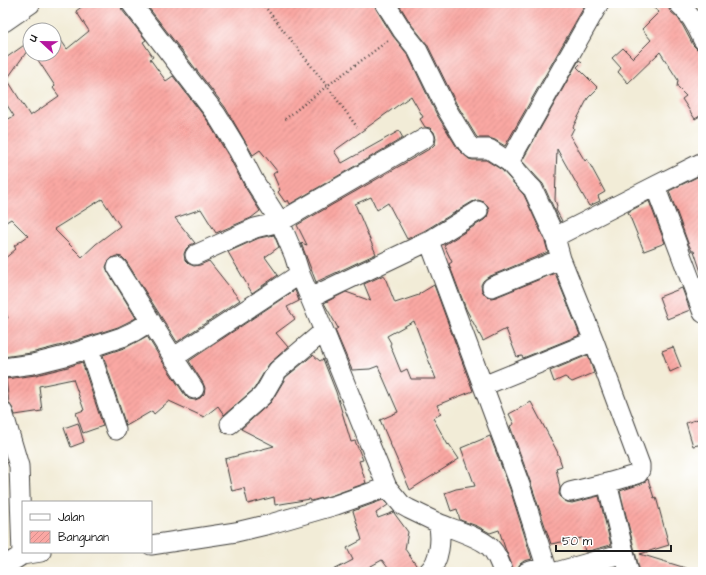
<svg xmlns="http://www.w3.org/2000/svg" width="706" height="575" font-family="'Architects Daughter',sans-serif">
	<defs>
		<pattern id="building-hatch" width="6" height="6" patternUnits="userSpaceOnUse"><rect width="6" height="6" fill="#faa7a3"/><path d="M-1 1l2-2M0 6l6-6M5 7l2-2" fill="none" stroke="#d68f8c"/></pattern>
	</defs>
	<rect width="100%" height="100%" fill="#fff"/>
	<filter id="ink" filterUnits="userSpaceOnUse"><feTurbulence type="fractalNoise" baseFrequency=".025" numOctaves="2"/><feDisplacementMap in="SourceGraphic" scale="8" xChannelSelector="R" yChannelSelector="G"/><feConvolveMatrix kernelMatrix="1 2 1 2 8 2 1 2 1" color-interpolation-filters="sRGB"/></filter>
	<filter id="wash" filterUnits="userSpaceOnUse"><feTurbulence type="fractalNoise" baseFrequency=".012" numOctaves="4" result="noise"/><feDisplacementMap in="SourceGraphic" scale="16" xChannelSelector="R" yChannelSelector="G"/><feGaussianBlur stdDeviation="0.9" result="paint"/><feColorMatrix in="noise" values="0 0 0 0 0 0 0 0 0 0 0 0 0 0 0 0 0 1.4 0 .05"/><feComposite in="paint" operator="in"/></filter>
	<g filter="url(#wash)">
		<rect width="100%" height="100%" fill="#f2ecd7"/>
		<g id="blocks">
			<path fill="url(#building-hatch)" fill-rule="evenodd" d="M87 3H120L122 10 146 40 143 42 153 57 150 59 166 81 173 76 207 120 228 155 245 187 260 211 251 218 216 233 201 209 175 218 195 243 190 245 186 249 184 254 185 260 189 264 194 266 200 265 209 261 240 300 177 342 126 261 122 257 116 256 112 258 108 262 106 267 108 272 136 318 118 327 62 345 31 353 3 357V320L8 318 3 307V260L16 249 14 246 28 236 11 219 3 224V122L14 116 3 99V60L30 41V47L7 79 30 116 59 96 53 88 55 86 34 54H54V30L67 49 89 31 76 11ZM102 199 120 226 96 244 82 257 54 229Z
				M145 3H374L376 9 393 36 408 55 436 113 458 149 469 159 473 160H486L502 170 524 195 545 241 548 252 488 277 483 281 481 285 482 291 486 296 491 298 496 297 555 273 580 335 523 358 522 356 517 357 506 329 483 341 466 309 449 264 452 262 444 245 484 220 487 217 489 211 488 206 484 202 478 200 472 202 424 231 407 239 388 203 377 210 371 197 355 204 376 254 316 282 301 243 307 245 297 225 431 148 435 144 436 138 434 132 430 128 425 127 420 119 423 117 411 96 334 151 342 163 399 131 403 138 290 204 288 200 285 202 278 192 280 190 273 174 277 171 260 150 253 155 225 107Z
				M398 3H576L584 7 505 146 495 140 489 138H478L476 136 456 103 427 44 411 24Z
				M647 3H667L668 7 670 11 678 18 683 26 693 45 697 49 703 51V114L695 119 682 99 686 96 677 87 678 80 660 52 628 83 618 72 621 68 612 58 623 48 633 58 651 40 642 29 659 12Z
				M579 60 582 62 577 67 598 88 588 98 573 127 574 128 570 136 585 161 587 159 605 192 598 196 600 201 589 206 557 149 555 200 557 206 556 210 562 221 560 222 543 184 522 161Z
				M703 174V272H701L694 251H692L688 243 669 191Z
				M649 201 665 243 644 251 628 212Z
				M274 235 279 247 265 257 278 275 252 293 228 252 259 238Z
				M384 275 395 303 419 295V294L434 285 473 391 437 405 441 414 433 418 448 445 449 444 459 459 410 490 380 420 398 412 378 366 370 369 352 370 335 330 338 328 324 303 346 292 371 301 364 284ZM414 321 425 351 436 379H411L407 369 401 372 390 345 391 343 387 336Z
				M682 288 690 310 667 319 659 297Z
				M295 290 299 301 287 307 295 319 276 333 288 347 269 364 254 389 224 415 218 406 204 417 169 401 154 414 152 411 126 426 103 355 127 347 147 336 164 364 185 395 189 399 195 400 200 398 204 394 205 388 203 383 189 361Z
				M673 347 681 367 670 372 662 351Z
				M313 355 320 361 323 359 336 392 351 442 355 441 363 460 359 461 366 483 333 495 311 501 310 499 275 505 274 497 248 504 244 488 232 491 225 459 274 446 241 429 271 402 286 377Z
				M588 355 594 373 572 382 565 377 554 382 550 371Z
				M82 362 103 426 83 433 76 413 84 410 73 379 39 386 42 411 15 415 13 409 9 403 6 379 36 375 68 367Z
				M531 402 557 451 562 466 556 468 560 488 559 494 562 499 567 502 572 503 599 496 611 545 585 552 582 538 551 544 530 481 510 426 514 424 509 414Z
				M698 419 703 436V444L693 446 686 423Z
				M78 423 84 442 71 447 64 428Z
				M490 436 510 489 532 559 524 561 520 564 517 569 516 572H514L512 565 505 548 499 530 490 533 477 526 460 520 457 509 451 511 445 493 456 489 475 486 461 448Z
				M648 479 654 498 656 497 669 545 640 554 689 569V572H640L620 491 641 484Z
				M383 500 388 505 376 513 378 518 394 512V513L408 532 405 549 418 568 417 572H391L382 560 360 572H330L353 560 347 548 362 540 353 511Z"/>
		</g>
	</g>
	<g filter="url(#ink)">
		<use href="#blocks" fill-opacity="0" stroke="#3c3b38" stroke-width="1"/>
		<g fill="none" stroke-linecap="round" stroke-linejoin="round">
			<g stroke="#3c3b38" stroke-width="21">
				<path id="minor" d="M131 3 216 114 238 150 254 181 280 222 294 255 300 274 324 331 387 487 402 505 409 509 438 523C442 538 440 562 428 572
					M385 3 402 30 417 49 446 108 467 143 473 149H489L509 162 528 184 533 189 555 237 561 259 594 341
					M678 3C690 13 697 26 703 40
					M509 162 599 3
					M655 186 703 313
					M555 237 655 186 703 162
					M429 241 520 485 548 572
					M195 255 255 228 280 222 425 138
					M117 267C143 308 167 349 194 389
					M492 287 561 259
					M311 298 324 291 429 241 478 211
					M89 348 116 430
					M173 358 300 274
					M3 368 33 364 65 356 122 337 135 331 151 321
					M483 386 594 341 640 465V470L638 474 607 483 570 492
					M3 412 19 466 22 555
					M230 424 262 396C268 388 272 378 278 370L324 331
					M607 483 629 572
					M438 523C452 529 480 537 490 547 497 554 500 563 503 572
					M151 545 236 532 270 524 336 505 387 487
					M3 567 22 555 41 552
					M527 572 546 567
					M556 572 624 553"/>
			</g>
			<g stroke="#3c3b38" stroke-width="24">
				<path id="highway" d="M3 21 29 3"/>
			</g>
			<path stroke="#3c3b38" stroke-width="2.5" stroke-dasharray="1 3" stroke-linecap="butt" d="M262 3 327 86 357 127
				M285 119 327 86 389 40"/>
			<use href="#minor" stroke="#fff" stroke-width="19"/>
			<use href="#highway" stroke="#fff" stroke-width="22"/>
		</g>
	</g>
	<rect width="706" height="575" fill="none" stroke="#fff" stroke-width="16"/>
	<rect x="22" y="501" width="130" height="52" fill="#ffffff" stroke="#a4a4a4"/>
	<rect x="30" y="514" width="20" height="6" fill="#ffffff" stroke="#a4a4a4"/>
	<text x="58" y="521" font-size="12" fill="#1c1c1c">Jalan</text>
	<rect x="30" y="531" width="20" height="12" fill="url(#building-hatch)" stroke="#a4a4a4"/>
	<text x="58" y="541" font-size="12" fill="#1c1c1c">Bangunan</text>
	<g transform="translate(42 42) rotate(292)"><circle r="19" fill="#ffffff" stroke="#a4a4a4"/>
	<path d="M0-3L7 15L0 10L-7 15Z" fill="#b5179e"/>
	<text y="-6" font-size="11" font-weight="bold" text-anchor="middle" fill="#1c1c1c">U</text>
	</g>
	<path d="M556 545v6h115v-6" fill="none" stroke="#1c1c1c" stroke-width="2"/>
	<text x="562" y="545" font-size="12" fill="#1c1c1c" stroke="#ffffff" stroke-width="3" paint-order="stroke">50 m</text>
</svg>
